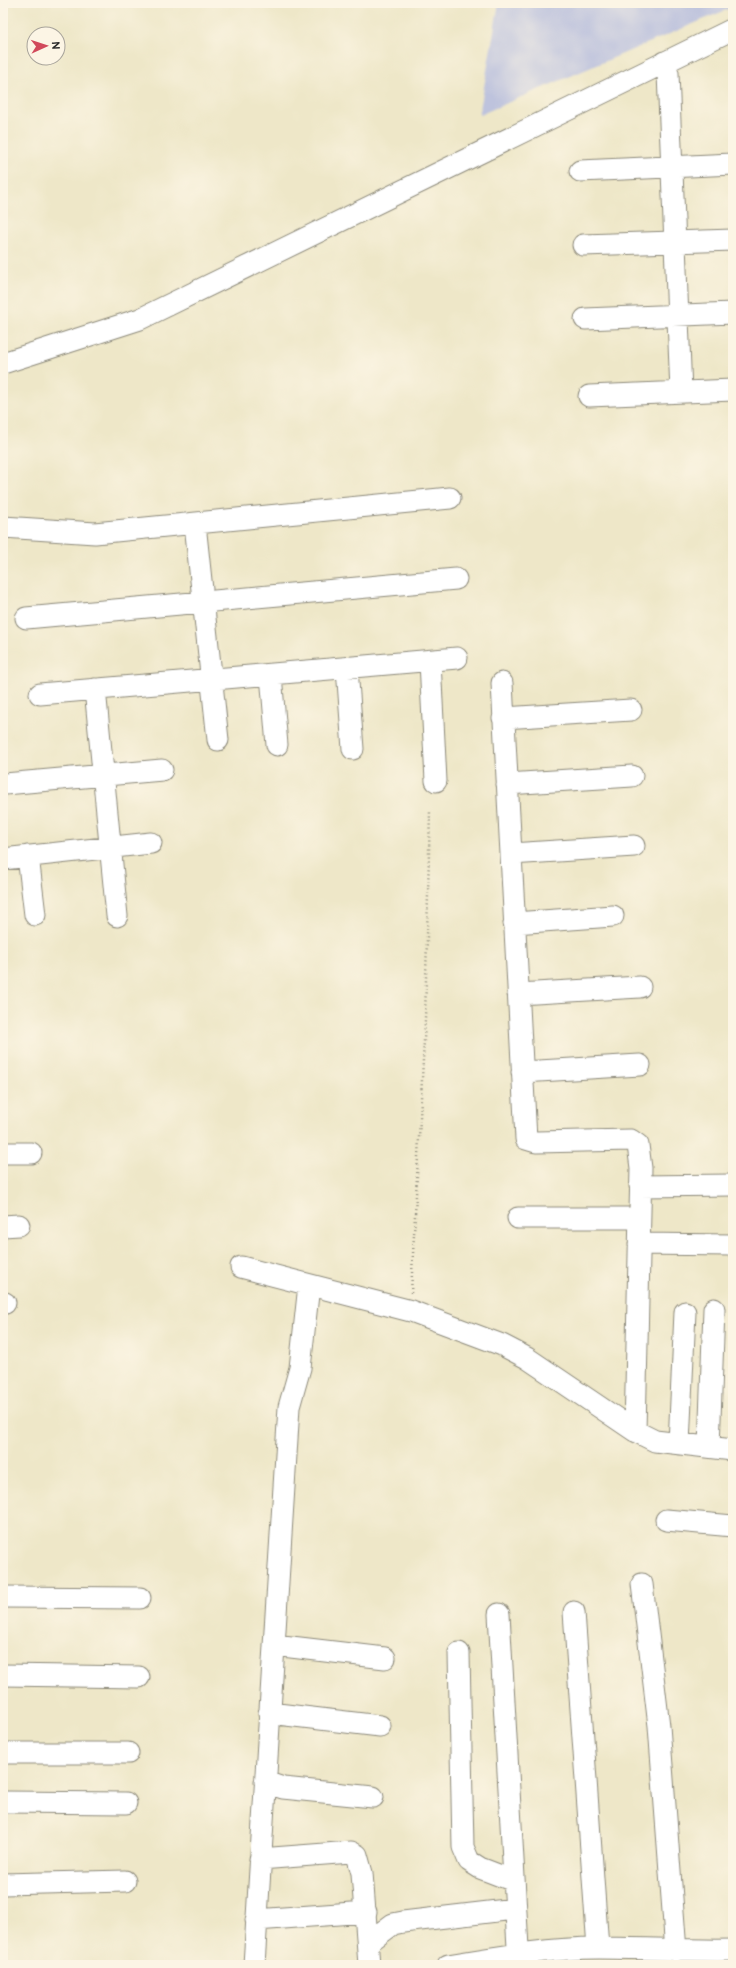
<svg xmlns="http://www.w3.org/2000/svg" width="736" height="1968" font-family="'Balsamiq Sans',sans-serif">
	<rect width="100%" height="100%" fill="#fcf5e5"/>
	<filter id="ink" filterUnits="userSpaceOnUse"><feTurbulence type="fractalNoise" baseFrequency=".025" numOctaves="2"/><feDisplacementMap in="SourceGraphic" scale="8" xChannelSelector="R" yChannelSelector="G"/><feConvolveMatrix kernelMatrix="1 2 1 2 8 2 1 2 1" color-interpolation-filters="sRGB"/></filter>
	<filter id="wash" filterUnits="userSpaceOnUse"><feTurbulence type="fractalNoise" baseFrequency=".012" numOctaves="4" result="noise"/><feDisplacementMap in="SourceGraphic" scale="16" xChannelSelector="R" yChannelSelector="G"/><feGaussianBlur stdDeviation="0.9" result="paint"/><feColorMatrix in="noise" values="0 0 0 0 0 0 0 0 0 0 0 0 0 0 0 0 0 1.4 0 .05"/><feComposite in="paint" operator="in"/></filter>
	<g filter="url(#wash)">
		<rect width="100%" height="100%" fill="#eee7c8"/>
		<path fill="#bec3dd" d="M499 3H733V7L479 115Z"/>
	</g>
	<g filter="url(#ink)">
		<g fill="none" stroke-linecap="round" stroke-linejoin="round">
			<g stroke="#8c897a" stroke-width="23">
				<path id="minor" d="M664 62 668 73 681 392
					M580 171 733 164
					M583 245 733 240
					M585 319 733 313
					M3 363 140 319 733 29
					M589 396 733 390
					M195 524 218 740
					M3 527 95 533 450 498
					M26 618 456 579
					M430 661 436 781
					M347 668 353 749
					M271 675 277 745
					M502 683 526 1139 536 1142 631 1140 638 1145 641 1168 635 1431
					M95 689 117 916
					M40 694 457 658
					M503 718 631 710
					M5 784 162 770
					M507 784 632 776
					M511 854 634 846
					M28 856 35 915
					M3 859 151 843
					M514 923 613 916
					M518 994 640 987
					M522 1072 640 1065
					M3 1153H31
					M640 1186 733 1185
					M518 1218H639
					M3 1226 19 1225
					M639 1244 733 1245
					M241 1267 411 1311 502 1345 527 1358 635 1431 655 1441 733 1450
					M3 1303H5
					M679 1444 685 1312
					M709 1447 714 1309
					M666 1520 733 1526
					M642 1584 659 1726 676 1951
					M3 1597 140 1598
					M574 1612 598 1948
					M499 1614 519 1965
					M274 1645 385 1658
					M459 1653 463 1847 469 1861 480 1868 514 1881
					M3 1675 139 1677
					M269 1713 380 1726
					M3 1753H128
					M265 1782 283 1788 373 1797
					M3 1802 126 1803
					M260 1859 351 1852 357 1855 362 1873 369 1965
					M3 1884 125 1881
					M256 1920 366 1912
					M369 1942 393 1924 403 1922 515 1909
					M254 1965 289 1407 300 1368 309 1285
					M448 1965C497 1957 548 1948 599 1948 644 1948 688 1951 733 1950"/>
			</g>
			<path stroke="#8c897a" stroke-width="2.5" stroke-dasharray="1 3" stroke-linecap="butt" d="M411 1293 425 1021 430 810"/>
			<use href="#minor" stroke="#fff" stroke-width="21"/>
		</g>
	</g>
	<rect width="736" height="1968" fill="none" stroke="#fcf5e5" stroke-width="16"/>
	<g transform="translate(46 46) rotate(87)"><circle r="19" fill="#fcf5e5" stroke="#a8a49b"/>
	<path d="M0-3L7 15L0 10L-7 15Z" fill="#d1495b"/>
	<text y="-6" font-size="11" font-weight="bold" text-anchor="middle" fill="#2b2b2b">N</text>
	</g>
</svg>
